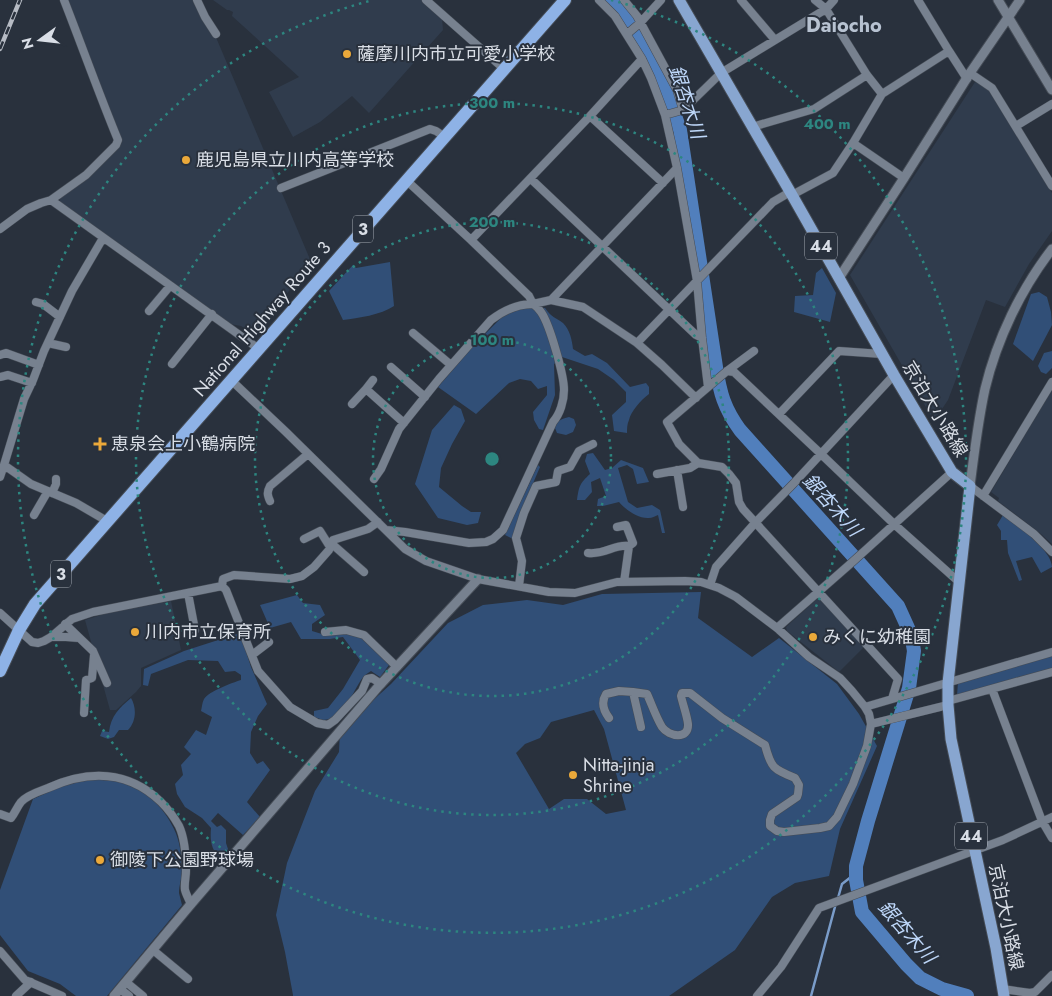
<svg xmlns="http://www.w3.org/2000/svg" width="1052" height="996" font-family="Jost,'Noto Sans JP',sans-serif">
	<rect width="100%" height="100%" fill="#29313d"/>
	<path fill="#303c4d" d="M66 0H194L215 35 312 264 254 332H250L241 326 230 324 59 203 61 196 87 177 122 142 100 90Z
		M213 0H422L442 18 443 30 369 113 352 96 320 122 293 137 269 92 299 77 232 16 233 12 229 10H227Z
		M975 82 989 89 1052 193V231L1029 264 1005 307 986 300 948 400 934 421 850 275Z
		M1052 390V544L1041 534 998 501 999 498 991 492Z
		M817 599H820L864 647 839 672 787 631 786 627Z
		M171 601 181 650 141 668V686L136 692 116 710H110L85 620 107 613Z"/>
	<path fill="#314f77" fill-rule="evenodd" d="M390 262 394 306C381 315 358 318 343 320L329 291 353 265 356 268Z
		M822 268 836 293 830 322 794 312 795 296 813 295 816 273Z
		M1039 292 1047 297 1051 312 1052 325 1033 361 1013 344 1031 294Z
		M526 307 545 308C552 318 555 317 563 323 570 330 572 340 573 349L585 356 592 354 607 363 630 387 646 383 649 387V394C641 400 631 411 629 420 627 424 627 429 627 433L614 431 612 415 626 402V392L614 380 598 369 562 357 554 364 555 395 543 430 539 429 534 420 533 412 547 395V386L538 389 531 381 520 379 509 383 476 414 438 387 477 342 503 316Z
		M1052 351V368L1046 374 1041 372 1038 366 1044 353Z
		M454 405 461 409 465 421 452 444 441 468 439 487 462 506 471 512H481L478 523 467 525 438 518 415 484 432 430Z
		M569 417 574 419 576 425 573 432 566 435 557 433 555 428C558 420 561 419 569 417Z
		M593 453 605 470 612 468 621 460 643 468 649 482 637 484 633 469 627 465 618 468 628 502 637 508 652 505 660 510 665 533H662L658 515C655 516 652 518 649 518 638 519 625 509 619 502L603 506H597L598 499 606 496 600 478 591 482 592 492 585 500H577C579 486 580 483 590 474L585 461 587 454Z
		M538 465 540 467 528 495 513 539 505 535Z
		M1003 515C1016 525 1052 550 1052 567L1041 573 1032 557 1016 561 1022 580 1019 581 1008 553 1007 540H1001V531L997 525Z
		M701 592 698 618 752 657 779 638 837 684 859 714 877 746 840 829 829 876 795 883 772 897 735 950 669 996H293V995L285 952 276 915 287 863 315 791 339 752 340 730 391 684 448 623 483 605 527 600 563 605 602 594ZM594 710 604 729 626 810 606 814 587 799H564L549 809 516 753 525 744 540 738 551 722Z
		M297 595 303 603 320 605 325 615 312 624V631L322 634H344L363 638 389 665 380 677 371 671C360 677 357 688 350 699 345 706 337 713 331 719L323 720 314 717V711L328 708 343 689 360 660 343 637 330 639H301L291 622 270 628 260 605Z
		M240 633 251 667 267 704 258 716 251 732 250 753 257 764 263 761 270 770 247 802 260 817 243 835 218 813 211 821 217 827 221 825 226 830V843L229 852 221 859C211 849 210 842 211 828L202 818 185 807 177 794 175 784 183 775 181 765 191 754 184 747 196 730 206 735 212 717 201 711C202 707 202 703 204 699 209 691 232 683 241 680V675L235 671 225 672 218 661 188 660 151 674 148 686 143 685 144 669 184 651Z
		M1052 654V668L957 696 958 682Z
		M131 698C137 708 136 722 128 730H119L114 737 108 739 100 736 102 731 109 732C111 716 119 708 131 698Z
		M90 779C100 780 110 780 120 782 144 788 164 807 174 829 180 841 181 854 182 866 183 876 179 884 179 893 180 897 181 901 182 905L107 996H76L60 984 28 971 0 935V890L33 799 64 785Z"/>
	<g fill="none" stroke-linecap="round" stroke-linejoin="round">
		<path stroke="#7a9cc9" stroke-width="2.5" d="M838 898 842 884 856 873V866
			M811 996 836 903"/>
		<path stroke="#517fbc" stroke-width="14" d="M611 0 627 17 654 62 663 81 680 130 716 367C720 393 724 408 740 430L898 606 908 628 912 639 914 651 909 688 868 821 856 866V880L862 912 906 964 920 978 942 989 967 996"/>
		<g stroke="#454c56" stroke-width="9">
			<path id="minor" d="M197 0 205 17 216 34
				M426 0 504 69
				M599 0 615 16 642 59 651 78 665 115 677 168 697 281 702 338 708 387
				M624 0 637 16 677 90 683 110
				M741 0 775 40
				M815 0 826 9 867 75 882 94
				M918 0 949 51 967 79
				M627 34 640 23 661 0
				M970 73 992 88 1052 186
				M665 115 683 110 721 73 826 9 834 0
				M590 116 663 183
				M1016 126 1052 104
				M752 127 814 109 867 75
				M853 143 904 178
				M531 179 696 335 702 338
				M406 180 471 240 529 296 533 304 551 300 583 307 637 343 662 365 696 398
				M281 188 430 129 436 131 445 137
				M792 195 833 173 853 143 882 94 949 51
				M51 200 259 349
				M0 229 27 209 41 203 51 200 86 175 116 145 118 140C99 94 82 46 64 0
				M471 240 590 116 642 59
				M551 300 677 168
				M36 302 43 304 60 317
				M149 311 170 286
				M413 333 451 365
				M48 343 66 347
				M637 343 773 202 790 192
				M754 351 727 371 667 422 679 444 698 463 722 467 729 474 736 483 739 502 743 509 898 679 892 699
				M0 355 6 353 39 365
				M172 364 212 314
				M391 367 425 397
				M727 371 734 372 821 454 894 524 959 582
				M0 377 8 375 32 383
				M231 380 286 432 405 549 426 561 478 579 549 592 575 593 617 582 685 581 701 582 719 588 736 597 777 628 809 657 840 678 852 691 865 707 869 714 871 724 867 746 853 784 837 817 829 826 820 828 784 832 777 831 770 826V820L772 814 797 797 798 794 799 785 795 778C773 769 771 768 765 745L722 718 690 693H682L681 696C683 705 687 715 688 724 689 740 669 737 662 727 656 717 652 705 647 694L633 692 641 727
				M373 380 366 389 404 423
				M352 404 366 389
				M779 414 839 351 882 354
				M4 465 24 399 33 380 44 351 72 291 103 238
				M677 470 683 507
				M657 474 690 468 698 463
				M0 477 4 465 31 484 76 503 107 521
				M374 479 381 469 399 429 439 379 491 320C504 310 517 304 533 304 536 306 539 309 541 312 550 325 564 375 564 390 564 401 560 414 553 422L503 530 493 539 486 542 469 543 405 532 386 530
				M970 486 1034 534 1052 552
				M52 493 56 484V479
				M983 496 1052 382
				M270 501C267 494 267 492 270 486L308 454
				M34 515 48 491
				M617 527 626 525 633 543 629 546 624 582
				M304 539 320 531 330 547
				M332 544 364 572
				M588 553C606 555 613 544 629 546
				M710 585 716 567 755 523 794 483 894 375
				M222 586 223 579 234 575 290 579 302 576 314 567 329 550 333 540 368 529 378 522
				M519 586 522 561 516 538 524 513 536 486 556 482 558 471 570 467 579 451 593 444
				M188 593 195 630
				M0 613 32 642 38 643 44 641 51 637 72 619 93 612 222 586 226 590 258 671 290 707 317 723 322 724 328 725 335 720 362 691 367 679 372 678 381 684
				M65 624 93 651 107 683
				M777 628 849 565 952 472
				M325 632 346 630 364 635 397 667
				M51 637H66L79 638
				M252 655 269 642
				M992 689 1042 821 1052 838
				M948 701 1052 672
				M865 707 1052 652
				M84 713 86 680 92 678 94 655
				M609 718C603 710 601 702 606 694L619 691 633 692
				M871 724 948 705
				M0 814 11 818C15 813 17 807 21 802 27 795 40 791 48 788 88 770 128 770 161 802 168 809 174 817 179 826 185 839 186 857 186 871 186 877 184 884 185 890 186 894 189 900 191 904
				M153 950 188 979
				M0 951 25 980 62 996
				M126 982 143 996
				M120 989 129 996
				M1003 989 1030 993 1035 992 1052 975
				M16 996 31 982
				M757 996 781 967 819 908 1003 840 1052 817"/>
		</g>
		<g stroke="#454c56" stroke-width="11">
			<path id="tertiary" d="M998 0 1052 90
				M839 278 904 178 970 73 1020 0
				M970 486C974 454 978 421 985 389 997 339 1021 289 1052 249
				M114 996 191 904 378 687 478 579"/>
		</g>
		<g stroke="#454c56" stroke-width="13">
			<path id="primary" d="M679 0 792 195 894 375 952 472 970 486 948 683V705L951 739 996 948 1004 996"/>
		</g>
		<g stroke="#454c56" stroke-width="14">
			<path id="trunk" d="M0 671 19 630 35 604 565 0"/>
		</g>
		<use href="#minor" stroke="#77818f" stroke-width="8"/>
		<use href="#tertiary" stroke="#77818f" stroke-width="9"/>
		<use href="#primary" stroke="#88a6d0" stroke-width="11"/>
		<use href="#trunk" stroke="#8eb2e6" stroke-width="12"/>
		<g stroke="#b6bbc4" stroke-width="4.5">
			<path id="rail" d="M0 49 20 0"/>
		</g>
		<use href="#rail" stroke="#29313d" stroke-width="2.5" stroke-dasharray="8" stroke-linecap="butt"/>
	</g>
	<g fill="none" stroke="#2d8680" stroke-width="2.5" stroke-dasharray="2.5 5">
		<circle cx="492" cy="459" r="119"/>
		<circle cx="492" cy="459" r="237"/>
		<circle cx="492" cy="459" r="356"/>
		<path d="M611 0A474 474 0 1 1 373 0"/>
	</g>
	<g fill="#eba93a" stroke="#29313d" stroke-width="2">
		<circle cx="347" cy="54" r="5"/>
		<circle cx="186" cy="160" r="5"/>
		<path d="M97.5 436.5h5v5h5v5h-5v5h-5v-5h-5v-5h5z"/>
		<circle cx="135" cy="632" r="5"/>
		<circle cx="813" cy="637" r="5"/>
		<circle cx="573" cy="775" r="5"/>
		<circle cx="100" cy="860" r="5"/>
	</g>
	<g text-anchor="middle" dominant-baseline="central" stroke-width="4" stroke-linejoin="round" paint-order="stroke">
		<g fill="#29313d" stroke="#a4aab3" stroke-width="1">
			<rect x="353" y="215.5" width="20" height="27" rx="4"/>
			<rect x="805" y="232.5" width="32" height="27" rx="4"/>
			<rect x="51" y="560.5" width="20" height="27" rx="4"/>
			<rect x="955" y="822.5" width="32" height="27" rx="4"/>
		</g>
		<g font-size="16" font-weight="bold" fill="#d9dee6">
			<text x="363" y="229">3</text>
			<text x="821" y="246">44</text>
			<text x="61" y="574">3</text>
			<text x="971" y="836">44</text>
		</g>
		<g font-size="18" fill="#d9dee6" stroke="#29313d" text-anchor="start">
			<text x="357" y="54">薩摩川内市立可愛小学校</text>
			<text x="196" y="160">鹿児島県立川内高等学校</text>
			<text x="111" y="444">恵泉会上小鶴病院</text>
			<text x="145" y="632">川内市立保育所</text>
			<text x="823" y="637">みくに幼稚園</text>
			<text x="583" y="765">Nitta-jinja<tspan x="583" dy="21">Shrine</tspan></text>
			<text x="110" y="860">御陵下公園野球場</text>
		</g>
		<g font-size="18" fill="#d9dee6" stroke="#29313d">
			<text transform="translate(262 319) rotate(-49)">National Highway Route 3</text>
			<text transform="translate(935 409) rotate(59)">京泊大小路線</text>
			<text transform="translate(1006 917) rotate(78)">京泊大小路線</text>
		</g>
		<g font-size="19" font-style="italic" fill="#bed7f9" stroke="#29313d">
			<text transform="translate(687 102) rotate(72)">銀杏木川</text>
			<text transform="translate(832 505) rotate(48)">銀杏木川</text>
			<text transform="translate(907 932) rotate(49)">銀杏木川</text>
		</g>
		<g font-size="20" font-weight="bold" fill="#b7c2d1" stroke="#29313d">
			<text x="844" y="25">Daiocho</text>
		</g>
	</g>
	<circle cx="492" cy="459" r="8" fill="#2d8680" stroke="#29313d" stroke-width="2.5"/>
	<g font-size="15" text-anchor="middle" font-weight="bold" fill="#2d8680" stroke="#29313d" stroke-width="4" stroke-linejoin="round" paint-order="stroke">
		<text x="492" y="108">300 m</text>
		<text x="827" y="129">400 m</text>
		<text x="492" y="227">200 m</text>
		<text x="492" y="345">100 m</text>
	</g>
	<g transform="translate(40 40) rotate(255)" stroke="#29313d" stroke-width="4" paint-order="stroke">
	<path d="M0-4L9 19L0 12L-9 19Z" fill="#d9dee6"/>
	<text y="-8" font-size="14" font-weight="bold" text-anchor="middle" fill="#d9dee6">N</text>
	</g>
</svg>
